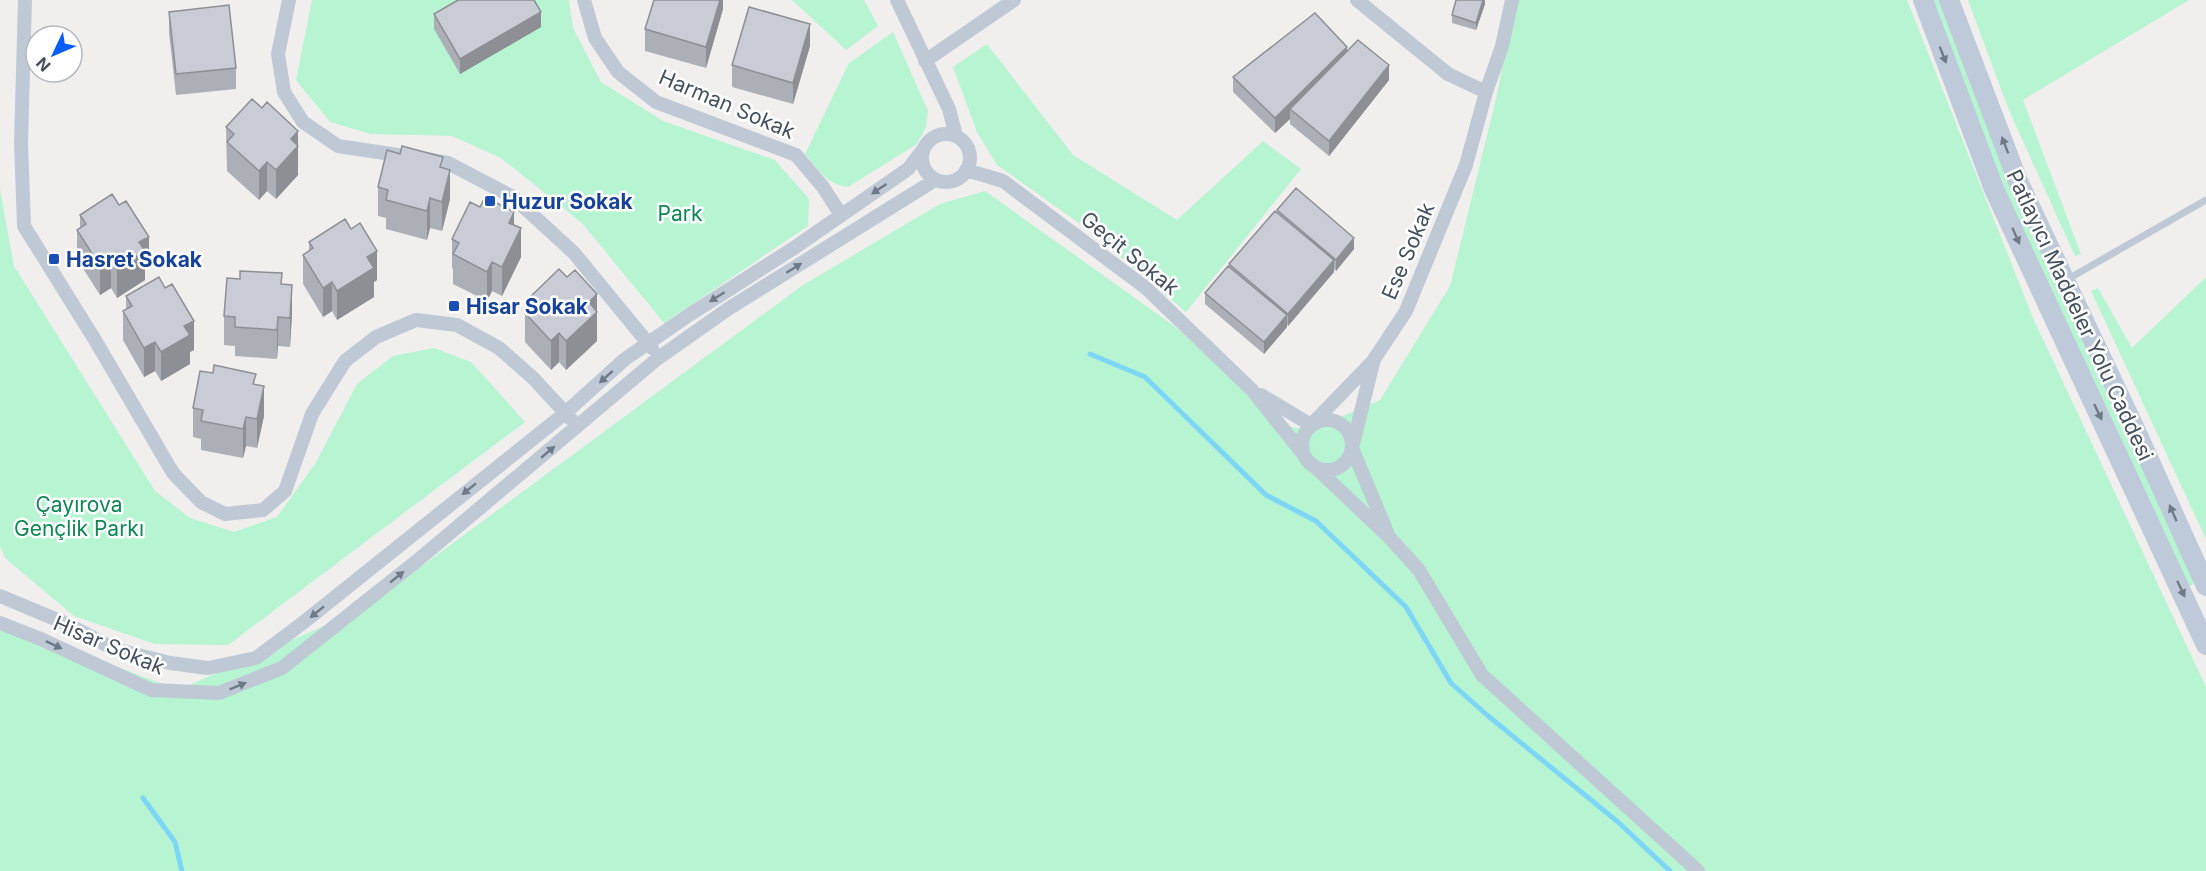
<svg xmlns="http://www.w3.org/2000/svg" width="2206" height="871" font-family="Inter,sans-serif">
	<rect width="100%" height="100%" fill="#f1eeee"/>
	<path fill="#b6f4d2" d="M312 0H569L573 28 601 82 663 121 775 160 809 199 808 226 664 323 582 223 501 158 452 136 371 134 330 122 296 80Z
		M792 0H864L878 26 846 50Z
		M1514 0H1907L2033 318 2206 687V871H0V622L178 690 365 608 803 285 940 204 985 191 1174 326 1287 427 1313 429 1380 400 1450 286 1497 95Z
		M1931 0H1940L2011 181 2056 284 2197 583 2189 586 2002 186Z
		M1968 0H2189L2023 100 2081 254 2075 256 2008 108Z
		M893 32 928 111 926 127 917 144 848 187C827 185 818 169 805 154L849 63Z
		M987 44 1073 155 1177 220 1263 141 1301 169 1186 312 1089 230 997 165 977 132 953 67Z
		M0 189 14 266 155 491 190 518 234 532 277 517 315 464 357 384 393 356 434 348 471 362 525 422 228 645 155 644 74 616 5 558 0 546Z
		M2206 277V539L2091 291 2098 288 2132 348Z"/>
	<g fill="none" stroke-linecap="round" stroke-linejoin="round">
		<path stroke="#7ed6f6" stroke-width="5" d="M1090 354 1145 377 1266 495 1316 521 1406 607 1451 683 1487 715 1618 822 1670 871
			M143 798 175 842 182 871"/>
		<path stroke="#bfc9d5" stroke-width="7" d="M2068 279 2206 200"/>
		<path stroke="#bfc9d5" stroke-width="14" d="M25 0 21 143 24 226 95 340 173 473 201 502 225 514 263 510 285 491 312 414 345 361 376 337 416 320 457 325 499 348 533 378 571 419
			M289 0 278 54 284 92 303 122 338 146 404 156
			M584 0 595 38 618 72 656 102 796 155 823 187 841 215
			M897 0 949 109 956 136
			M1357 0 1448 74 1486 92
			M925 61 1014 0
			M922 158a24 24 0 1 1 48 0a24 24 0 1 1-48 0Z
			M426 159 448 163 513 197 574 253 652 348
			M966 170 1003 181 1146 288 1252 390 1304 455
			M1373 363 1352 448 1387 532
			M1261 395 1311 425
			M1302 445a25 25 0 1 1 50 0a25 25 0 1 1-50 0Z
			M1311 425 1373 361 1406 311 1466 165 1486 92 1502 46 1512 0
			M1313 465 1389 537 1419 570 1482 675 1698 871
			M0 596 67 624 114 649 170 663 208 668 256 658 304 622 564 414 625 359 689 315 794 248 908 169 922 151
			M0 623 41 639 151 690 219 693 282 668 418 560 657 359 728 309 935 180"/>
		<path stroke="#bec9d9" stroke-width="20" d="M1923 0 1994 189 2206 645
			M1949 0 2018 181 2136 431 2206 586"/>
	</g>
	<path fill="#adafb6" d="M723 0V9L706 68 645 51V29Z
		M1485 0V4L1476 30 1452 23V15Z
		M169 12 236 68V89L176 95 169 33Z
		M434 14 541 27 460 74 434 29Z
		M810 46 793 104 732 87V65Z
		M1347 51 1389 80 1329 156 1290 124V119L1275 133 1233 92V77Z
		M262 108 298 131V175L276 199 267 191 259 200 227 171 226 127Z
		M443 168 450 199 442 231 430 228 427 240 386 229V218L378 216V187Z
		M1277 210 1354 249 1336 271 1334 269V272L1288 326 1287 324V327L1264 354 1205 304V293L1229 267V264L1277 213Z
		M80 215 149 266 145 268V280L117 298 111 288 100 295 77 259V230L80 228Z
		M514 225 521 257 502 296 492 291 487 301 453 284V269L452 268V239Z
		M309 242 377 280 374 282V297L337 320 332 311 323 317 303 284V255L309 251Z
		M567 277 597 294V341L566 370 559 362 551 370 525 342V313L529 309V298Z
		M282 284 292 314 290 347 278 346 277 359 235 356V346L224 345V316Z
		M126 296 194 350 190 352V364L161 381 155 371 144 377 123 340V311L126 309Z
		M256 385 264 416 257 448 246 446 243 458 201 450V439L193 437V408Z"/>
	<path fill="#8d8f94" d="M720 0H723V9L706 68V47Z
		M1483 0H1485V4L1476 30V23Z
		M541 12V27L460 74V59Z
		M810 24V46L793 104V83Z
		M1347 47V62L1290 109V119L1275 133V118Z
		M1389 65V80L1329 156V141Z
		M298 131V175L276 199V170L291 139Z
		M267 162V191L259 200V171Z
		M450 170V199L442 231V202Z
		M430 198V228L427 240V211Z
		M514 212V241L521 228V257L502 296V267L509 223Z
		M149 237V266L145 268V280L117 298V269L139 242Z
		M1354 238V249L1336 271V260Z
		M377 251V280L374 282V297L337 320V291L367 257Z
		M111 259V288L100 295V266Z
		M1334 260V272L1288 326V314Z
		M492 262V291L487 301V272Z
		M332 282V311L323 317V288Z
		M292 285V314L290 347V318Z
		M597 294V341L566 370V341L589 302Z
		M1287 315V327L1264 354V342Z
		M278 317V346L277 359V330Z
		M194 321V350L190 352V364L161 381V352L184 326Z
		M559 333V362L551 370V341Z
		M155 342V371L144 377V348Z
		M264 386V416L257 448V419Z
		M246 417V446L243 458V429Z"/>
	<path fill="#c9ccd4" stroke="#8d8f94" stroke-width="1.5" d="M458 0H534L541 12 460 59 434 14Z
		M654 0H720L706 47 645 29Z
		M1456 0H1483L1476 23 1452 15Z
		M229 5 236 68 176 74 169 12Z
		M749 7 810 24 793 83 732 65Z
		M1315 13 1347 47 1275 118 1233 77Z
		M1358 40 1389 65 1329 141 1290 109Z
		M252 99 262 108 267 102 298 131 291 139 298 146 276 170 267 162 259 171 227 142 234 134 226 127Z
		M402 146 443 157 440 167 450 170 442 202 430 198 427 211 386 200 388 190 378 187 387 150 400 154Z
		M1296 188 1354 238 1336 260 1277 210Z
		M112 194 119 205 126 201 149 237 139 242 145 251 117 269 111 259 100 266 77 230 86 224 80 215Z
		M485 197 514 212 509 223 521 228 502 267 492 262 487 272 453 254 459 243 452 239 470 202 480 207Z
		M1275 211 1334 260 1288 314 1229 264Z
		M345 219 351 229 360 223 377 251 367 257 374 268 337 291 332 282 323 288 303 255 313 248 309 242Z
		M1228 266 1287 315 1264 342 1205 293Z
		M559 269 567 277 575 270 597 294 589 302 597 312 566 341 559 333 551 341 525 313 534 304 529 298Z
		M240 271 282 273 281 284 292 285 290 318 278 317 277 330 235 327V317L224 316 227 278 240 279Z
		M159 277 165 288 172 284 194 321 184 326 190 335 161 352 155 342 144 348 123 311 132 306 126 296Z
		M214 365 256 374 253 384 264 386 257 419 246 417 243 429 201 421 203 410 193 408 200 371 213 373Z"/>
	<defs><path id="oneway-solid" d="M-6-.8H1V-3.2L6.5 0L1 3.2V.8H-6Z" transform="scale(1.5)"/></defs>
	<g fill="#6f7a89">
		<use href="#oneway-solid" transform="translate(1943 55) rotate(69)"/>
		<use href="#oneway-solid" transform="translate(2005 145) rotate(-111)"/>
		<use href="#oneway-solid" transform="translate(2016 236) rotate(66)"/>
		<use href="#oneway-solid" transform="translate(2098 412) rotate(64)"/>
		<use href="#oneway-solid" transform="translate(2173 513) rotate(-114)"/>
		<use href="#oneway-solid" transform="translate(2181 589) rotate(65)"/>
	</g>
	<g fill="#6f7a88">
		<use href="#oneway-solid" transform="translate(879 189) rotate(146)"/>
		<use href="#oneway-solid" transform="translate(794 268) rotate(-32)"/>
		<use href="#oneway-solid" transform="translate(717 297) rotate(148)"/>
		<use href="#oneway-solid" transform="translate(606 377) rotate(138)"/>
		<use href="#oneway-solid" transform="translate(548 452) rotate(-40)"/>
		<use href="#oneway-solid" transform="translate(469 489) rotate(141)"/>
		<use href="#oneway-solid" transform="translate(397 577) rotate(-39)"/>
		<use href="#oneway-solid" transform="translate(317 612) rotate(141)"/>
		<use href="#oneway-solid" transform="translate(54 645) rotate(25)"/>
		<use href="#oneway-solid" transform="translate(238 686) rotate(-22)"/>
	</g>
	<g fill="#1a4fb4" stroke="#fff" stroke-width="2">
		<rect x="484" y="195" width="12" height="12" rx="3"/>
		<rect x="48" y="253" width="12" height="12" rx="3"/>
		<rect x="448" y="300" width="12" height="12" rx="3"/>
	</g>
	<g text-anchor="middle" dominant-baseline="central" stroke-width="5" stroke-linejoin="round" paint-order="stroke">
		<g font-size="21" fill="#44505e" stroke="#fff">
			<text transform="translate(727 104) rotate(23)">Harman Sokak</text>
			<text transform="translate(1408 251) rotate(-67)">Ese Sokak</text>
			<text transform="translate(1130 253) rotate(39)">Geçit Sokak</text>
			<text transform="translate(2080 315) rotate(65)">Patlayıcı Maddeler Yolu Caddesi</text>
			<text transform="translate(109 645) rotate(23)">Hisar Sokak</text>
		</g>
		<g font-size="21" font-weight="bold" fill="#164399" stroke="#fff" text-anchor="start">
			<text x="502" y="201">Huzur Sokak</text>
			<text x="66" y="259">Hasret Sokak</text>
			<text x="466" y="306">Hisar Sokak</text>
		</g>
		<g font-size="21" fill="#0c8852" stroke="#fff">
			<text x="680" y="213">Park</text>
			<text x="79" y="504">Çayırova<tspan x="79" dy="24">Gençlik Parkı</tspan></text>
		</g>
	</g>
	<g transform="translate(54 54) rotate(226)"><circle r="28" fill="#ffffff" stroke="#b4b9bf" stroke-width="1.5"/>
	<path d="M0-4.5L10 22L0 15L-10 22Z" fill="#045df5"/>
	<text y="-9" font-size="16" font-weight="bold" text-anchor="middle" fill="#44505e">N</text>
	</g>
</svg>
